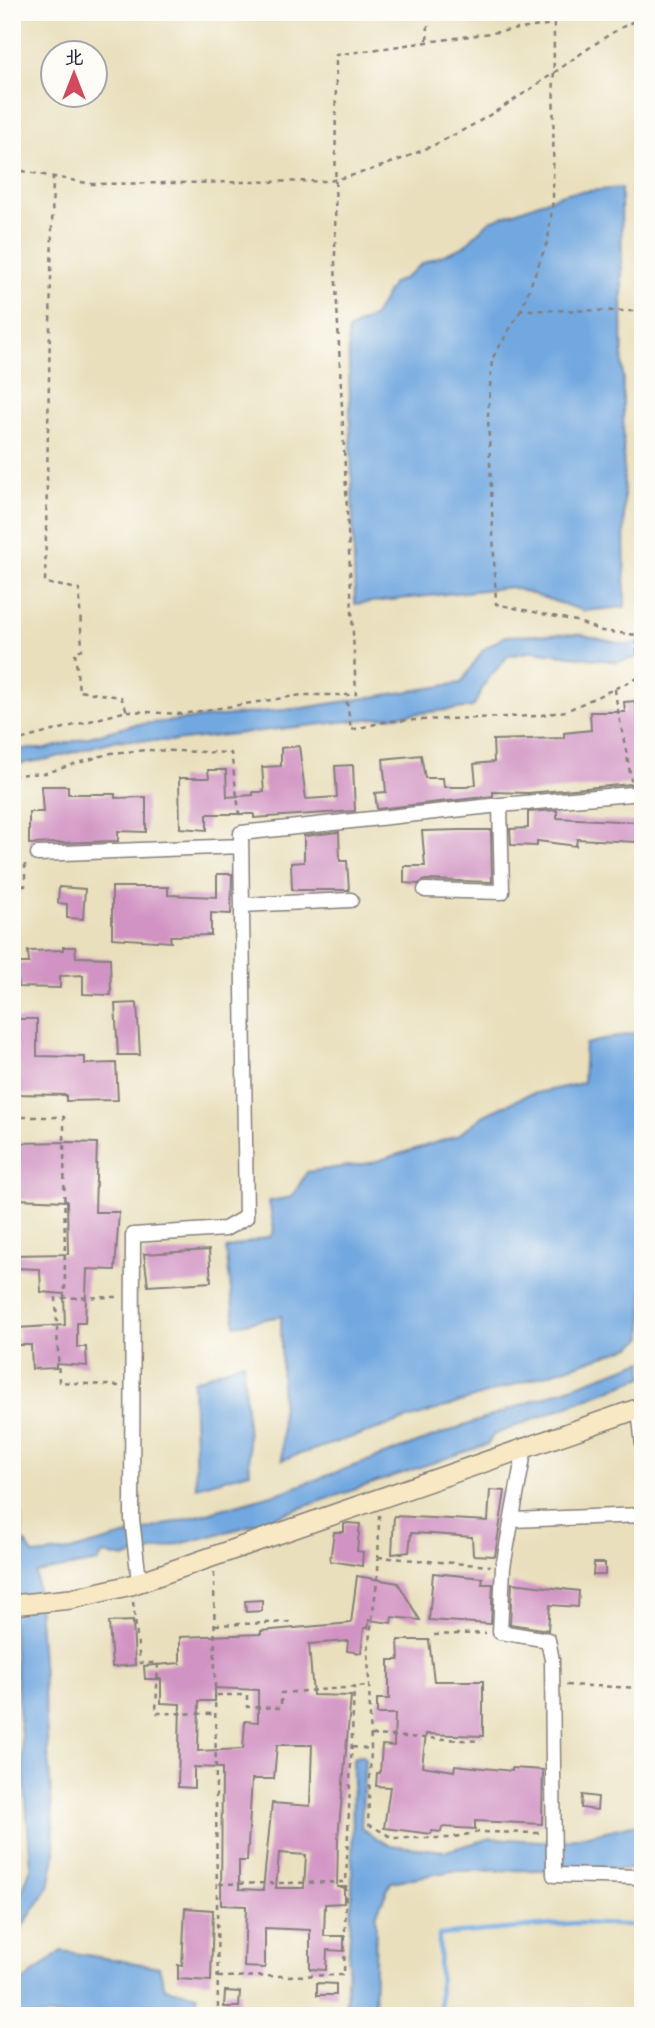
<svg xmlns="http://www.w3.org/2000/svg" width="655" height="2028" font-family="Sriracha,'LXGW WenKai TC',sans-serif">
	<rect width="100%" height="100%" fill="#fdfcf7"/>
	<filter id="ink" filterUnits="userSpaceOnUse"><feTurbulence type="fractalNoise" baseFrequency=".0143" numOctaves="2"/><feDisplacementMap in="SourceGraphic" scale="14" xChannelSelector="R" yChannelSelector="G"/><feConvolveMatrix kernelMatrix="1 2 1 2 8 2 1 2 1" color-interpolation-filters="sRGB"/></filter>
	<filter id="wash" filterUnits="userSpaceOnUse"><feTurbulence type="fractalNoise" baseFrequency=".00686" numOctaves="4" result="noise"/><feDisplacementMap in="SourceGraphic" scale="28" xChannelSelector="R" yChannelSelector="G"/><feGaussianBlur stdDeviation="1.57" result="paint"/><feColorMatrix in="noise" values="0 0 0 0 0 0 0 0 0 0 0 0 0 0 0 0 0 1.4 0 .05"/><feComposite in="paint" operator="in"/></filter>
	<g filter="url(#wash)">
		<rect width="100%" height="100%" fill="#e9dfbc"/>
		<path fill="#72a8e0" stroke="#4a658e" stroke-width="2" d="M621 188 625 607 584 611 511 587 355 604 348 330 374 316 393 283 403 279 423 263 463 247 490 221 566 193Z
			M578 634 627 645 643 641V656L618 662 533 651 508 656 487 680 473 707 174 741 117 740 49 759 12 765V749H46L132 725 303 708 461 683 483 650 505 636Z
			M643 1031V1337L631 1347 282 1460 281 1316 235 1325 226 1249 271 1236 274 1230 269 1201 292 1197 307 1172 370 1163 457 1136 484 1115 527 1095 583 1083 585 1044Z
			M643 1361V1377L493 1435 488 1444 245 1527 126 1558 103 1554 98 1562 36 1573 55 1855 49 1887 12 1942V1919L31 1867 12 1616V1441L23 1540 34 1555 70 1551 279 1493Z
			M243 1362 250 1472 196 1487 193 1381Z
			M361 1755 365 1759 361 1828 388 1845 446 1851 491 1838 556 1842 633 1825 643 1826V1869L452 1871 391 1882 376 1915 374 2016H345L352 1898 353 1758Z
			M62 1951 159 1967 165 1988 197 1995V2016H16L18 1985Z"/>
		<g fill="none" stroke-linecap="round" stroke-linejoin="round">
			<path stroke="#72a8e0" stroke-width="4.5" d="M440 2016 439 1935 576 1923 643 1926"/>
		</g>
		<g id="blocks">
			<path fill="#d193c3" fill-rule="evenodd" d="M636 701 643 783 528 793 493 792V796L377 809 375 793 386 792 383 759 421 755 425 778H443L444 787H467L476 784 474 764 494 762 493 740 564 738V733L591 730 590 712H625L624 702Z
				M299 746 306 799 337 797 335 766 353 765 355 811 254 818V814H207V830L180 828 179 778H209L208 770H226L227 797 253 795V792H264L262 767 281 766V748Z
				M41 786H68V794H115V798L146 797V832L118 831V841L29 844V812H43Z
				M557 810V818L638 822 637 842 577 839 576 846 537 841V846L511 845 510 829 528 828V812Z
				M461 830H491L492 882 425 880 418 884 404 883V866H425L422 831Z
				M339 832 340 861H347L349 890H292L291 863 304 862V836Z
				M217 874H232L231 914 211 913V935L170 936 171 942 112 938V887H168V895L217 897Z
				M59 887 85 889 83 919 67 918V904L58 903Z
				M63 947H75L76 957 110 958 111 995 83 994V975L60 976V988L18 987 16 963H29L28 951 63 950Z
				M137 1003 140 1055H118L115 1004Z
				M12 1019H37V1056L85 1057V1064L116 1063 118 1100 66 1101V1095L16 1094Z
				M70 1142 97 1143 95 1212H119L115 1270 87 1269 85 1323H77V1347H86L87 1366 56 1364V1368L32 1369 31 1345H19L18 1328 65 1325 64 1294 41 1292 40 1269 12 1268V1255L68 1254 67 1201 15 1199V1143Z
				M209 1250 211 1282 148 1286 144 1254Z
				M490 1490 505 1491 495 1556 473 1555 472 1537 432 1534 411 1533 409 1552 392 1554 394 1516 488 1521Z
				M348 1523 360 1524 357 1551 363 1552 362 1566 330 1561 334 1532H344V1524Z
				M594 1563H605V1575H593Z
				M433 1573 483 1578 482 1584H493L491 1624 429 1620Z
				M357 1576 398 1583 420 1620 392 1617 391 1623 369 1620 368 1628H364L361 1653 347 1651 348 1641 309 1644 313 1695 351 1696 338 1838 337 1887H344V1903L325 1904 324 1936H344V1951L327 1950 326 1970 310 1969V1930L265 1928V1968L244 1967 246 1906 221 1905 222 1768 194 1767V1788L178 1787 180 1704 161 1703V1679H145L144 1666 180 1663V1637L261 1634V1631L351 1623ZM215 1688 258 1690V1722L245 1721 243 1749 198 1751 199 1701H215ZM277 1745H312L310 1806 272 1803 263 1890 239 1889V1861H247L252 1779H274ZM279 1853 306 1855 304 1888H276Z
				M512 1583 579 1591 578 1607 550 1605 548 1630 510 1624Z
				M262 1600V1611L246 1612 245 1601Z
				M133 1621 135 1665 112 1667 109 1622Z
				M398 1640H429L434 1681H483V1736L426 1734 422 1766 454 1771 455 1765 512 1771V1768L543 1770 542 1824 475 1821V1829L442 1827 441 1832 432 1831 431 1834 384 1828 390 1787 376 1786 377 1773H380L382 1745 394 1746 395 1714H377V1699H389V1660H399Z
				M582 1795 598 1797 597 1810 581 1808Z
				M185 1908 213 1910 211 1981 178 1979V1965L182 1966Z
				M317 1983 336 1984V1995H317Z
				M225 1991 240 1992 239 2007H224Z"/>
		</g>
	</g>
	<g filter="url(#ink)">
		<use href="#blocks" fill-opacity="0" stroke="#86807c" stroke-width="2"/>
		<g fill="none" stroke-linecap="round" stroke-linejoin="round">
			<g stroke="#86807c" stroke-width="17">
				<path id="street" d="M38 854 241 846
					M425 890 502 892 500 805
					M242 905 351 900
					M639 1408 643 1447
					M525 1447 503 1567 500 1632 548 1640 552 1660 554 1875 643 1877
					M512 1520 643 1515
					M139 1581 132 1519 133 1235 225 1229 246 1217 241 833 500 805 643 793"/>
			</g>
			<g stroke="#86807c" stroke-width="22">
				<path id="secondary" d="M12 1605 71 1599 131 1585 643 1407"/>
			</g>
			<path stroke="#86807c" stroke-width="2.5" stroke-dasharray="5 5" stroke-linecap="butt" d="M638 19C638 228 637 438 637 647L640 677 566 711 536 716 388 721 351 730 346 695 356 694 335 264 336 55 554 24 553 199 548 240 521 310 638 311
				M427 40 429 12
				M12 169 92 184 329 181C408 164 476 127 542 81 568 64 615 26 643 18
				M521 310 492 359 488 415 496 604 576 621 602 631 637 635
				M643 676 640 677 643 708
				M615 689C618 720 627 748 631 781
				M127 711 182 714 302 695H346
				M12 742 127 711 121 697 79 691 75 652 82 649 79 589 45 583 53 175
				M12 775 46 773 111 753 148 750 231 753 240 818
				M12 886H25V860
				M12 1117H64L65 1296
				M119 1386 59 1382 56 1298 119 1297
				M379 1515 378 1574 368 1649 371 1749 368 1824 393 1838H450L479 1832 541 1833
				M378 1557 490 1566
				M214 1573 218 2016
				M133 1602 140 1663H158L156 1713 216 1714
				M215 1625 292 1622
				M434 1635 486 1633
				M566 1685 643 1688
				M217 1695H247V1707L281 1708V1693L369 1686
				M371 1735 481 1741
				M352 1747 371 1749
				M219 1884 346 1882 354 1687
				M218 1977 344 1975 346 1883"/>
			<use href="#street" stroke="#fff" stroke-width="14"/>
			<use href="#secondary" stroke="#f8e8c3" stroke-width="19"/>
		</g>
	</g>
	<rect width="655" height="2028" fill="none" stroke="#fdfcf7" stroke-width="42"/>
	<g transform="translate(74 74)"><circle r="33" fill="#fdfcf7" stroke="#a5a5ac" stroke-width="2"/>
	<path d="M0-5L12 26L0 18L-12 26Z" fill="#d1495b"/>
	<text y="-10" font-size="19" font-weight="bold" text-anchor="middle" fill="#22223b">北</text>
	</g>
</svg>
